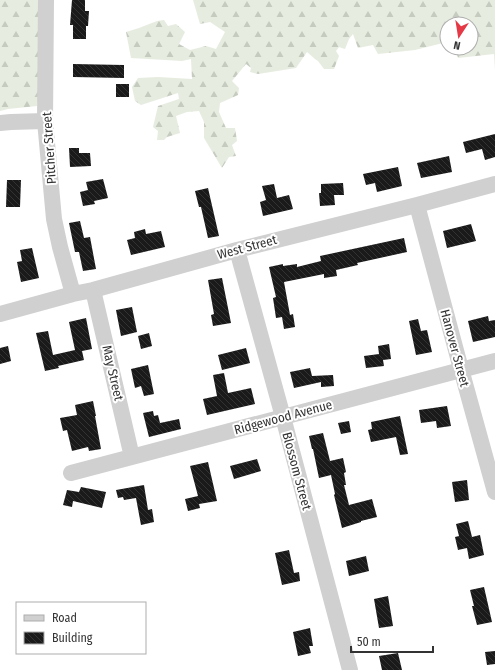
<svg xmlns="http://www.w3.org/2000/svg" width="495" height="670" font-family="'Fira Sans Condensed',sans-serif">
	<defs>
		<pattern id="forest-firs" width="22" height="20" patternUnits="userSpaceOnUse"><rect width="22" height="20" fill="#e6ecdf"/><path d="M5 1l3.5 6h-7zM16 11l3.5 6h-7z" fill="#c6cbc0"/></pattern>
		<pattern id="building-back-hatch" width="6" height="6" patternUnits="userSpaceOnUse"><rect width="6" height="6" fill="#1a1a1a"/><path d="M-1 5l2 2M0 0l6 6M5-1l2 2" fill="none" stroke="#333"/></pattern>
	</defs>
	<rect width="100%" height="100%" fill="#fff"/>
	<path fill="url(#forest-firs)" d="M0 0H42V101L37 102V106L8 109 0 111Z
		M193 0H495V70L494 54 458 58 455 48H471V24H447V42L415 50 378 54 373 45 358 48 353 34 349 39 345 49 339 47 336 51 339 56 334 69H324L318 61 315 59 307 52 296 68 258 74 250 72 251 68 246 64 232 81 239 88 238 95 220 103 219 112 226 128H235L237 141 232 145 236 156 229 157 222 168 204 138V122L199 111 187 112 176 116 180 133 167 137 164 140H157L158 131 153 127 158 106 179 99 178 93 141 105 135 101 132 87 138 78 158 77 192 79 191 59 182 61 131 58 126 32 139 28 157 21 164 20 168 26 176 24 185 32 179 44 190 50 206 46 216 49 225 32 210 22 200 24Z"/>
	<path fill="url(#building-back-hatch)" d="M72 0H85V11H89L88 26H86V39H73V25H70Z
		M73 64 124 65V78L73 77Z
		M116 84H129V97H116Z
		M495 134V157L485 160 482 149 466 153 463 142Z
		M69 148H79V153H90L91 166 70 167Z
		M449 156 452 172 421 178 417 163Z
		M398 167 402 186 377 192 375 183 366 185 363 174Z
		M103 179 108 198 94 201 95 204 83 206 80 192 88 190 86 182Z
		M7 180H21L20 207H6Z
		M343 183 344 195H334L335 205 320 206 319 193H321V184Z
		M274 184 277 198 289 195 293 209 263 216 260 202 266 200 262 186Z
		M208 188 219 236 208 238 201 207H199L195 191Z
		M80 221 84 238 90 237 96 269 83 271 79 252H75L69 223Z
		M471 224 476 241 447 248 443 231Z
		M145 229 146 234 161 231 165 247 131 255 127 240 135 238 134 232Z
		M404 238 407 252 357 263 358 265 336 270 337 276 324 278V274L284 282 290 315 293 314 295 327 284 329 282 317 276 318 273 298 276 297 269 267 283 264V266L297 264V267L321 261 320 256Z
		M32 248 39 278 21 282 17 262 22 261 20 250Z
		M222 278 231 323 213 326 211 315 214 314 208 280Z
		M132 307 137 332 121 336 116 310Z
		M488 316 489 321 495 320V337L473 342 468 321Z
		M86 318 92 349 82 351 84 360 58 366 59 368 45 371 36 333 48 331 53 355 75 350 69 322Z
		M418 319 421 331 427 330 432 352 416 355 409 321Z
		M149 333 152 346 141 349 138 336Z
		M389 344 391 359 383 360 384 366 366 368 364 356 379 354 378 346Z
		M8 346 11 361 0 364V348Z
		M246 348 250 363 222 370 218 355Z
		M148 365 154 394 144 396 141 386 135 388 131 369Z
		M310 368 312 376 333 375 334 386 321 387V382L294 388 290 372Z
		M224 373 228 393 251 388 255 404 207 415 203 399 217 396 213 375Z
		M93 401 96 416H95L101 449 89 451 88 447 72 451 67 430 63 431 60 418 77 415 75 405Z
		M447 406 451 426 437 428 436 421 421 423 419 410Z
		M153 411 154 416 158 415 160 423 179 419 181 429 149 437 143 413Z
		M400 416 408 454 400 455 396 437 371 442 368 430 372 429 371 422Z
		M349 421 351 432 341 434 338 423Z
		M323 433 330 461 343 458 346 472 344 473 346 485H344L349 505 372 499 377 517 361 521V522L342 528 334 495 335 494 331 475 319 478 313 449H312L309 436Z
		M257 459 261 471 234 479 230 466Z
		M208 462 217 501 199 504 200 508 188 511 185 499 198 496 190 466Z
		M467 480 469 500 455 502 452 482Z
		M144 485 148 510 152 509 154 522 141 525 136 498 124 500 123 497 118 498 116 490Z
		M81 487 106 492 102 508 73 501 72 507 63 505 67 490 79 492Z
		M468 521 472 537 480 535 484 555 469 559 467 548 458 550 455 537 459 536 456 524Z
		M289 550 294 573 299 572 300 581 282 585 275 553Z
		M366 556 369 571 349 576 346 561Z
		M484 587 492 622 477 625 472 606H474L470 590Z
		M388 596 393 626 379 628 374 599Z
		M310 628 313 646H309L311 653 298 656 293 632Z
		M495 651V664L487 665 485 652Z
		M398 653 402 670H382L379 656Z"/>
	<g fill="none" stroke-linecap="round" stroke-linejoin="round">
		<path stroke="#d0d0d0" stroke-width="16" d="M46 0 45 121 54 219 60 247 73 294
			M0 123 11 122 45 121
			M417 205 461 369 495 492
			M237 250 283 417 350 670
			M93 290 132 457
			M0 314 73 294 93 290 237 250 417 205 495 184
			M71 473 495 361"/>
	</g>
	<g text-anchor="middle" dominant-baseline="central" stroke-width="4" stroke-linejoin="round" paint-order="stroke">
		<g font-size="13" fill="#333" stroke="#fff">
			<text transform="translate(49 148) rotate(-94)">Pitcher Street</text>
			<text transform="translate(247 247) rotate(-15)">West Street</text>
			<text transform="translate(455 348) rotate(75)">Hanover Street</text>
			<text transform="translate(113 373) rotate(77)">May Street</text>
			<text transform="translate(283 417) rotate(-15)">Ridgewood Avenue</text>
			<text transform="translate(297 471) rotate(75)">Blossom Street</text>
		</g>
	</g>
	<rect x="16" y="602" width="130" height="52" fill="#ffffff" stroke="#adadad"/>
	<rect x="24" y="615" width="20" height="6" fill="#d0d0d0" stroke="#adadad"/>
	<text x="52" y="622" font-size="12" fill="#333333">Road</text>
	<rect x="24" y="632" width="20" height="12" fill="url(#building-back-hatch)" stroke="#adadad"/>
	<text x="52" y="642" font-size="12" fill="#333333">Building</text>
	<g transform="translate(459 36) rotate(192)"><circle r="19" fill="#ffffff" stroke="#adadad"/>
	<path d="M0-3L7 15L0 10L-7 15Z" fill="#e63946"/>
	<text y="-6" font-size="11" font-weight="bold" text-anchor="middle" fill="#333333">N</text>
	</g>
	<path d="M351 646v6h82v-6" fill="none" stroke="#333333" stroke-width="2"/>
	<text x="357" y="646" font-size="12" fill="#333333" stroke="#ffffff" stroke-width="3" paint-order="stroke">50 m</text>
</svg>
